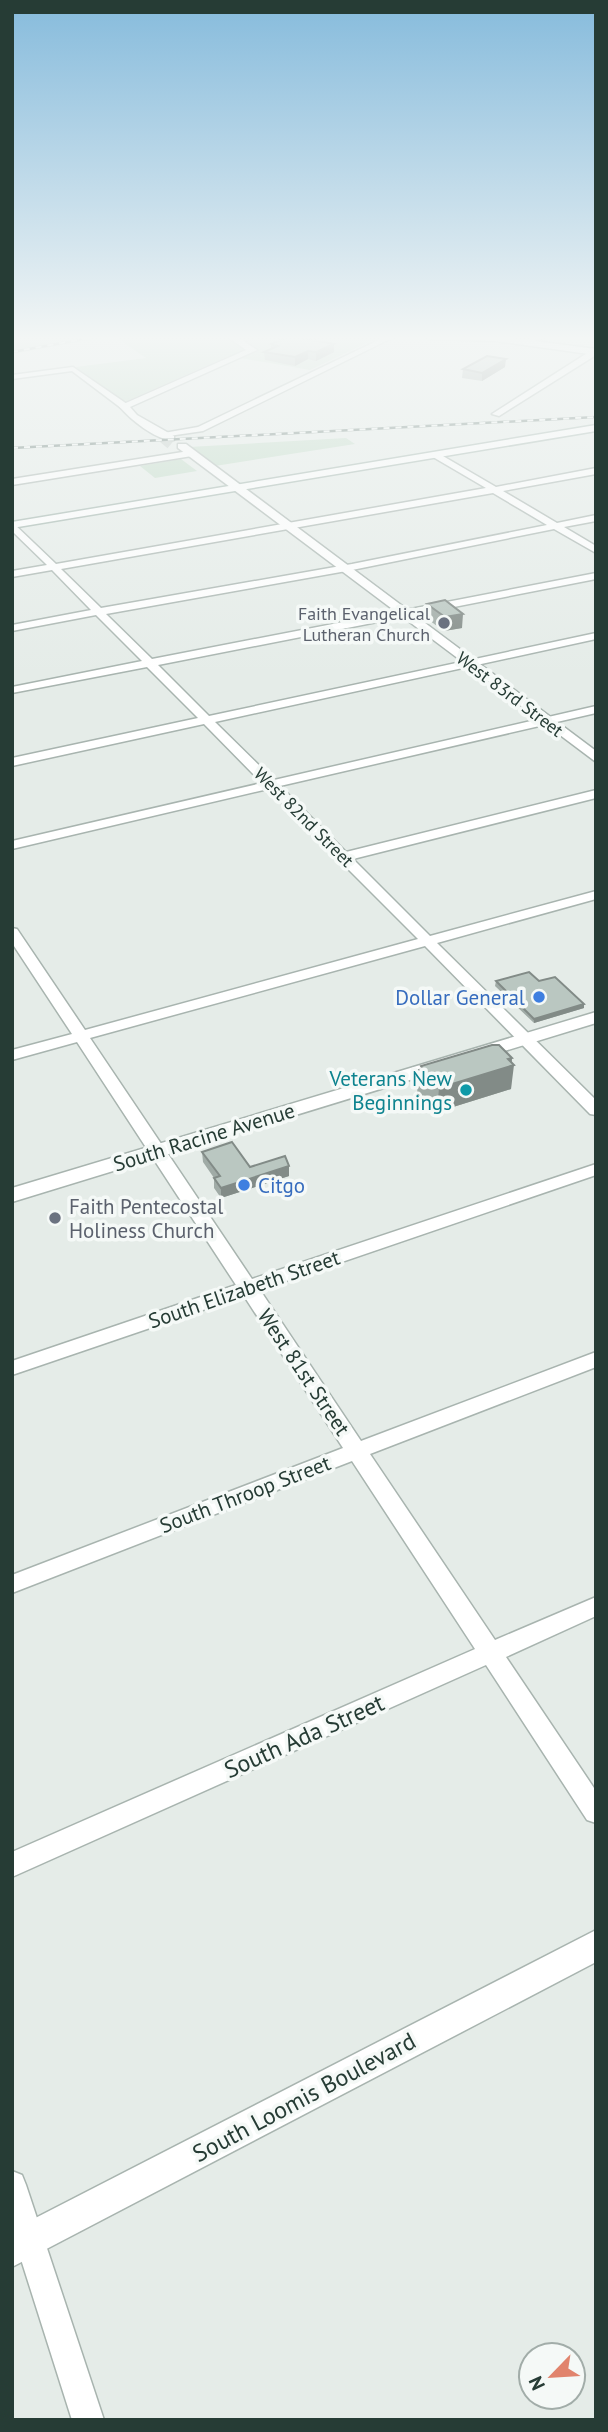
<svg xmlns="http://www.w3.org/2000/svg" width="608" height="2432" font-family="'PT Sans',sans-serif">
	<rect width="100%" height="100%" fill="#e5ece8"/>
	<path fill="#c0dac6" d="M12 336H113L12 354Z
		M114 336 377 338 310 370 229 356 127 401 121 400 76 367 146 358Z
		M346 438 355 444 215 466 189 447Z
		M181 459 197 471 155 478 140 466Z"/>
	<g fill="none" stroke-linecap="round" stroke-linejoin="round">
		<path stroke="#bfc9c4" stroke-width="10" stroke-dasharray="10 5" stroke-linecap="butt" d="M163 438 174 447"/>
		<g stroke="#a8b4af" stroke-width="3">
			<path id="minor" d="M387 336H396L203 431 162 437 158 434 198 427Z
				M538 336H547L528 344V340Z
				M592 350H596V355L499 416 492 414Z
				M73 367 127 404V408H121L72 371 12 379V375Z
				M189 451 192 456 12 485V479Z
				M436 452 496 487 596 468V474L503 491 557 523 596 515V521L564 527 596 546V553L554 529 352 570 106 614 152 659 596 573V579L158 665 209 716 596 633V639L215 722 274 780 596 706V713L280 786 346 852 596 790V798L353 859 430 936 596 891V899L437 943 596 1100V1115L590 1114 425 946 90 1038 252 1279 596 1164V1175L260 1290 361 1441 596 1352V1367L370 1454 495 1640 596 1597V1616L506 1657 596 1791V1823L587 1820 486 1665 12 1877V1852L475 1649 352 1461 12 1593V1575L343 1448 244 1296 12 1375V1361L236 1285 77 1042 12 1060V1050L72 1034 12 943V928L17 929 85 1030 418 939 268 789 12 849V841L262 783 204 724 12 766V758L198 718 147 667 12 693V687L142 661 96 615 12 631V625L91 610 52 570 12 577V571L47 565 12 531V522L56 564 486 488 433 457ZM493 493 547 525 352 564 101 608 61 569Z
				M12 2171 22 2175 26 2185 104 2420H72L12 2231Z"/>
		</g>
		<g stroke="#a8b4af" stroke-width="3">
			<path id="tertiary" d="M227 336H236L257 350 130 407 137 415 174 436V440C156 441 130 419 119 406L246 350Z
				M426 336H497L596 349V355L495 341 430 339Z
				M178 444H186L596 751V762L178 448Z
				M596 1012V1023L12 1202V1188Z
				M596 1930V1962L12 2267V2230Z"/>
		</g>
		<g stroke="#a1b4ac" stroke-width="3">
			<path id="secondary" d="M596 425V431L12 528V522Z"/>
		</g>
		<use href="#minor" fill="#fff" fill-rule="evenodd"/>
		<use href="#tertiary" fill="#fff" fill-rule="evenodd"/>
		<use href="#secondary" fill="#fff" fill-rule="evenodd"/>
		<g stroke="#617770" stroke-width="2.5">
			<path id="rail" d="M12 352 100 336
				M12 448 596 417"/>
		</g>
		<use href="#rail" stroke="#f5f9f7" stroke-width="2" stroke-dasharray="6" stroke-linecap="butt"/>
	</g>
	<path fill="#a0aba6" d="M271 344H334V352L316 361 308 359 295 366 265 360 264 352 271 349Z
		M505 367 482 381 462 378 463 369Z
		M427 604 462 628 444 631 426 618Z
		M496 981H539L584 1004V1008L534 1023 495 986Z
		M512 1058 511 1089 437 1112 429 1107 417 1094 419 1070 421 1069V1066Z
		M202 1152 250 1167 289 1166V1176L221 1198 214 1188V1178L203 1162Z"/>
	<path fill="#828b87" d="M334 344V352L316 361V352Z
		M308 351V359L295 366V357Z
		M506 359 505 367 482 381V373Z
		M463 614 462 628 444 631 445 617Z
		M584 1004V1008L534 1023V1019Z
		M512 1058 511 1066 514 1065 511 1089 437 1112 439 1088Z
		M289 1166V1176L221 1198V1188Z"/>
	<path fill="#bac7c1" stroke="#828b87" stroke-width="2" d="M290 336 334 344 316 352 308 351 295 357 264 352 278 346 271 344Z
		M487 356 506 359 482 373 463 369Z
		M445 600 463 614 445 617 427 604Z
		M529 972 539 981 555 977 584 1004 534 1019 496 981Z
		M492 1045H499L512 1058 508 1059 514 1065 439 1088 431 1083 419 1070 423 1069 421 1066Z
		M232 1142 250 1167 285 1156 289 1166 221 1188 214 1178 220 1176 202 1152Z"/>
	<linearGradient id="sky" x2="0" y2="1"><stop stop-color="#86bbdc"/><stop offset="0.5" stop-color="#f3f6f5"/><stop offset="1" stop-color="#f3f6f5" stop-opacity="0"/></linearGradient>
	<rect width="608" height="676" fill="url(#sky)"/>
	<g fill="#6b7280" stroke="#f5f9f7" stroke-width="2.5">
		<circle cx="444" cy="623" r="7"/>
		<circle cx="55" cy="1218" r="7"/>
	</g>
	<g fill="#3f7fe0" stroke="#f5f9f7" stroke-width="2.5">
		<circle cx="539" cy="997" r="7"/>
		<circle cx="244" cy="1185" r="7"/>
	</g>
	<circle fill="#0f9aa8" stroke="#f5f9f7" stroke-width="2.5" cx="466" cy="1090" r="7"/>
	<g text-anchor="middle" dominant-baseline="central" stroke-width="7" stroke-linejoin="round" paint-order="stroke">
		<g font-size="18" fill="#5b616d" stroke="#f5f9f7" text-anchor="end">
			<text x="430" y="613">Faith Evangelical<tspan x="430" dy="21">Lutheran Church</tspan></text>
		</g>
		<g font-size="18" fill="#263c35" stroke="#f5f9f7">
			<text transform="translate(510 694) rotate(37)">West 83rd Street</text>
			<text transform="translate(304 817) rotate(45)">West 82nd Street</text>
		</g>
		<g font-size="21" fill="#366cbe" stroke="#f5f9f7" text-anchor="end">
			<text x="525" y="997">Dollar General</text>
			<text x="258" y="1185" text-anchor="start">Citgo</text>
		</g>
		<g font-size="21" fill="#0d838f" stroke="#f5f9f7" text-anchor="end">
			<text x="452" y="1078">Veterans New<tspan x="452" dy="24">Beginnings</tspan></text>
		</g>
		<g font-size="21" fill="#263c35" stroke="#f5f9f7">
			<text transform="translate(204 1137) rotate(-17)">South Racine Avenue</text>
			<text transform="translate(244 1289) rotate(-19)">South Elizabeth Street</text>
			<text transform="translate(304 1372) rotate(56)">West 81st Street</text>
			<text transform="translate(245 1494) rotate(-21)">South Throop Street</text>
		</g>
		<g font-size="21" fill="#5b616d" stroke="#f5f9f7" text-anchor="start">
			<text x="69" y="1206">Faith Pentecostal<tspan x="69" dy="24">Holiness Church</tspan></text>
		</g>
		<g font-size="24" fill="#263c35" stroke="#f5f9f7">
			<text transform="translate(304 1736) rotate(-24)">South Ada Street</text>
			<text transform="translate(304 2097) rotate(-28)">South Loomis Boulevard</text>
		</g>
	</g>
	<rect width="608" height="2432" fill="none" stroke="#263c35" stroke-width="28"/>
	<g transform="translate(552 2376) rotate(245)"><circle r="33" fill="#f5f9f7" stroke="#a2ada9" stroke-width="2"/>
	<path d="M0-5L12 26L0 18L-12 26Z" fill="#e1846d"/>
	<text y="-10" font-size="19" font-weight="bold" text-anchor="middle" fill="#263c35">N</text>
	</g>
</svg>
